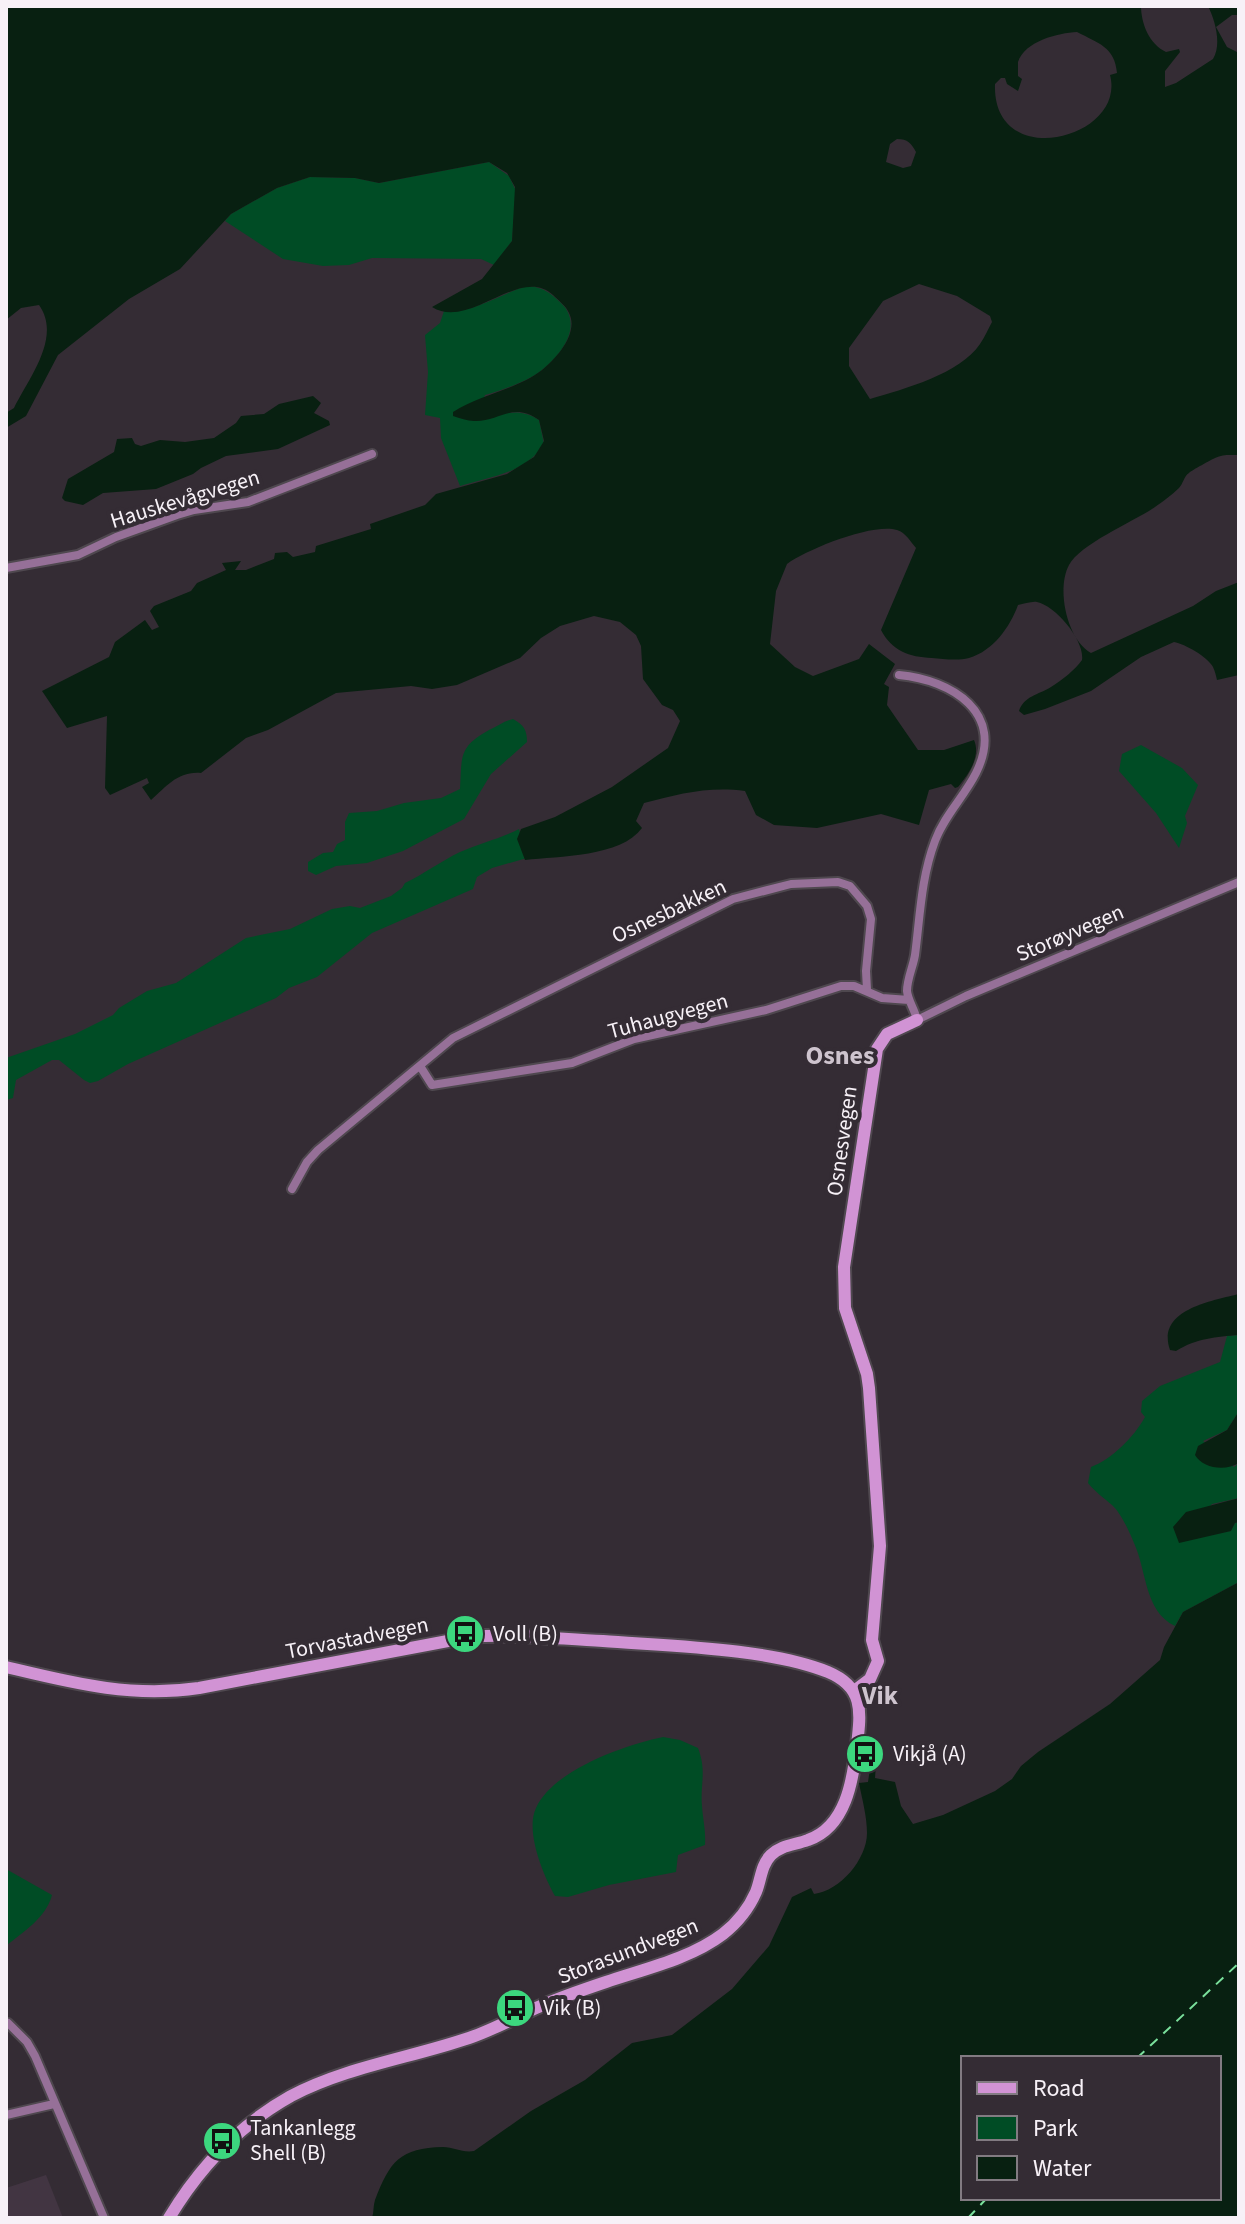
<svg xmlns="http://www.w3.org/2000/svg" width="1245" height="2224" font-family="'Source Sans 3',sans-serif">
	<rect width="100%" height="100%" fill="#342c34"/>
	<path fill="#423542" d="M46 2175 63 2218H6V2188Z"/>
	<path fill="#004c25" d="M489 162 509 176 516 191 512 241 494 265 481 259 372 258 349 265 323 266 283 259 225 221 231 214 277 188 310 177 355 178 379 183Z
		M528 286C544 288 549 292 560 302 584 324 563 353 542 370 527 382 504 389 485 395L475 421C498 416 517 405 539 420L544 444C526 473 490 477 460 486L441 438 440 418 425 415 428 372 425 335 440 323 444 311C474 314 500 293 528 286Z
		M513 719C524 725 527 730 527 742L491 774 464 819 403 851 367 863 336 866 316 875 308 871V862L323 853 333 852 337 844 345 840V822L349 813 377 811 404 803 441 798 460 789C462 757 458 747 489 730 498 726 504 721 513 719Z
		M1141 745 1182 768 1198 785 1185 816 1187 823 1179 848 1156 813 1119 771 1122 754Z
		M519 829 527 858 492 868 477 877 473 889 372 933 317 977 289 988 276 998 128 1064 98 1081 90 1083 84 1080 59 1060H52L16 1080 13 1098 6 1100V1058L75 1034 113 1015 119 1008 147 991 176 983 246 938 290 929 332 909 350 906 360 908 391 896 402 888 405 883C424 874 441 861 460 852 480 843 499 839 519 829Z
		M1239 1335V1411L1227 1430 1203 1441 1234 1467 1239 1463V1498L1212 1504 1179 1542 1230 1531 1235 1523 1239 1522V1582L1183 1612 1175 1626C1144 1611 1147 1571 1134 1543 1129 1531 1121 1513 1112 1505 1103 1497 1095 1492 1088 1483L1091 1467C1112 1459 1134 1437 1145 1417L1141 1412 1142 1401 1160 1386 1220 1362 1227 1336Z
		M663 1737 680 1740 698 1748C707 1771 700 1784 702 1806 703 1820 706 1831 705 1845L678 1855 676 1872 609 1885 568 1897 555 1896C543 1875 525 1831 536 1808 553 1770 625 1745 663 1737Z
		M6 1869 52 1895C46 1918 23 1932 6 1946Z"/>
	<path fill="#082011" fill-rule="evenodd" d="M6 6H1141C1141 23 1149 44 1166 52L1179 49 1180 52 1165 71V87L1176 83 1213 59C1222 44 1215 20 1208 6H1239V15H1232L1216 27 1227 47 1239 53V455C1230 455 1223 454 1215 458 1211 460 1192 470 1189 473 1184 476 1183 484 1179 488 1172 495 1162 502 1155 507 1133 522 1080 544 1069 565 1056 589 1067 640 1091 653L1193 606 1216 591 1239 582V675L1217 680C1216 676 1215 671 1213 667 1208 657 1185 644 1174 642L1141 657 1091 691 1045 709 1024 715 1019 711C1024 696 1038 695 1051 687 1062 680 1075 670 1082 660 1085 641 1056 606 1037 602 1032 601 1024 604 1018 605 1010 627 993 651 969 658 958 661 943 659 932 658 909 657 892 651 881 630L916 548C910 541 906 533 897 530 872 523 808 549 787 564L776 591 770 644 795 667 813 676 859 659 869 644 895 664 884 684 889 687 887 705 918 750H944L974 740C981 756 969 774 958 787L955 788 951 784 929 790 919 825 881 814 817 828 774 825 756 815 745 791C709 786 678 794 644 803L636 821 642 828C621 857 559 856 525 860L517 839 521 829 555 817 612 787 668 748 680 721 673 710 662 705 643 679 641 646 636 635 620 622 594 616 560 626 541 638 520 658 457 685 432 689 411 686 336 693 268 730 246 738 201 773C178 771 167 786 151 800L142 787 149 783 147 778 110 795 105 788 107 716 67 728 42 691 109 657 115 642 145 620 152 630 159 627 150 611 154 606 191 591 197 583 226 570 222 563 241 561 235 570H246L274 559 275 553 287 552 293 557 315 552 316 546 371 529 370 524 425 505 436 494 507 474 534 457 544 441 539 420C512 401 500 422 474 421 467 421 460 418 453 416V412C481 394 516 390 542 370 557 358 579 333 569 313 566 306 559 301 553 295 520 264 470 331 432 307L482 279 512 241 515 187 507 173 489 162 379 183 355 178 310 177 277 188 231 214 180 269 129 299 58 355 26 416 6 428V413L14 408C29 378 62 337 39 305L21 308 6 320ZM1077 32C1098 43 1115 47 1117 73L1110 75C1127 139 992 173 995 84L1001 78H1005L1007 84 1018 91 1022 79 1018 76C1018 75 1018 63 1018 62 1025 41 1058 33 1077 32ZM897 139C908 139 911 143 916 152L911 166 903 168 886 162 890 144ZM919 284 957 296 990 316 992 322C988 329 985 337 980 344 960 374 904 389 870 399L849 366V348L883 301Z
		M313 396 321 403 314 413 329 421 330 425 278 449 226 456 201 468 193 474 156 489 103 493 83 505 65 501 62 498 68 479 114 452 117 439 132 438 135 444 141 446 160 440 185 442 214 438 236 423 241 416 264 414 279 404Z
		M1239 1294V1335C1216 1337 1197 1338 1176 1351L1170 1350C1156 1310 1211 1301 1239 1294Z
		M1239 1411V1463C1226 1471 1203 1469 1195 1455L1198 1446 1227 1430Z
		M1239 1498V1522L1235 1523 1231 1531 1179 1543 1173 1527 1186 1512Z
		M1239 1582V2218H372C374 2212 373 2206 375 2200 390 2161 400 2148 443 2147 454 2147 462 2153 474 2151L531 2111 585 2080 632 2043 672 2035 732 1989 769 1946 792 1897 811 1888 814 1894C840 1891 867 1859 867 1833 867 1816 862 1799 859 1783L868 1782 871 1762 876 1764 875 1778 895 1782 901 1806 913 1824 943 1815 995 1791 1012 1779 1021 1766 1038 1752 1110 1704 1160 1660 1164 1647 1183 1612ZM1219 2058V2198H963V2058Z"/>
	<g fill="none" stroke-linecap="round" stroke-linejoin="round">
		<path stroke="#7ae09c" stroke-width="2" stroke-dasharray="10 8" stroke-linecap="butt" d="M1137 2058 1239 1963
			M968 2218 987 2198"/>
		<g stroke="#4f484f" stroke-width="12">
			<path id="street" d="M6 568 78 555 116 537 177 515 194 510 248 502 372 454
				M899 675C952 680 1006 713 976 773 964 797 944 816 935 841 921 878 920 917 915 955 913 967 907 979 907 991 908 1001 915 1010 917 1020L966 996 1239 882
				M420 1066 432 1085 572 1063 634 1039 766 1010 841 986H854L882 998 909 1000
				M292 1189 307 1162 318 1150 453 1038 733 899 791 884 838 882 850 886 867 906 871 919 866 971 867 990
				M8 2023 27 2042 35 2056 104 2218
				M6 2115 54 2104"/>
		</g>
		<g stroke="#4f484f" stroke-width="16">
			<path id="secondary" d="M6 1667C73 1683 130 1698 199 1688L469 1637C513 1633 558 1639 603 1641 669 1646 768 1648 828 1672 864 1687 861 1711 857 1745 853 1780 846 1827 808 1840 795 1845 781 1845 771 1855 761 1865 761 1880 756 1892 749 1908 737 1923 723 1934 690 1959 644 1969 606 1982 582 1990 559 1998 536 2008 514 2018 493 2030 469 2038 410 2058 346 2067 291 2096 239 2125 199 2168 169 2218
				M854 1691 870 1679 878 1661 872 1640 880 1546 869 1388 867 1374 845 1308 844 1267 877 1049 887 1034 917 1020"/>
		</g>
		<use href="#street" stroke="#967098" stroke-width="8"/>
		<use href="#secondary" stroke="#d193d4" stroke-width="12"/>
	</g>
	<defs>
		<g id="bus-disc" transform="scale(2)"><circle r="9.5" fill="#3cd77e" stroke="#342c34"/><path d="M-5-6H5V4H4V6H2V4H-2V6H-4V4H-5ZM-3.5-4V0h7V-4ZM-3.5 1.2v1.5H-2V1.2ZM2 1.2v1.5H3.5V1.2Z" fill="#111"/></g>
	</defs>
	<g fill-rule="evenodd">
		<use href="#bus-disc" x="465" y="1634"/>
		<use href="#bus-disc" x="865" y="1754"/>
		<use href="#bus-disc" x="515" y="2008"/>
		<use href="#bus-disc" x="222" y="2141"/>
	</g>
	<g text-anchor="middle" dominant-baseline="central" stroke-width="8" stroke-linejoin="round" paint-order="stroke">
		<g font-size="22" fill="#f7f1f7" stroke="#342c34">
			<text transform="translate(185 499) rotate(-17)">Hauskevågvegen</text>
			<text transform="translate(669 911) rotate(-25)">Osnesbakken</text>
			<text transform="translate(1070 933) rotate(-23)">Storøyvegen</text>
			<text transform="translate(668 1016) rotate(-15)">Tuhaugvegen</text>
			<text transform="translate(842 1141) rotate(-82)">Osnesvegen</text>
			<text transform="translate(357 1638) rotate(-11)">Torvastadvegen</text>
			<text transform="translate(628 1951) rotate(-21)">Storasundvegen</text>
		</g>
		<g font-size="22" fill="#f7f1f7" stroke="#342c34" text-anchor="start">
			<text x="493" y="1634">Voll (B)</text>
			<text x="893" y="1754">Vikjå (A)</text>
			<text x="543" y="2008">Vik (B)</text>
			<text x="250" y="2128">Tankanlegg<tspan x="250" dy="25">Shell (B)</tspan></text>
		</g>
		<g font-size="26" font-weight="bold" fill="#cec4ce" stroke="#342c34">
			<text x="840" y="1055">Osnes</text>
			<text x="880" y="1695">Vik</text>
		</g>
	</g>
	<rect width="1245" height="2224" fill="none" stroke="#f7f1f7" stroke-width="16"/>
	<rect x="961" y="2056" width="260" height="144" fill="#342c34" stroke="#827b82" stroke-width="2"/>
	<rect x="977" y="2082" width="40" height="12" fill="#d193d4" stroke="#827b82" stroke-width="2"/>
	<text x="1033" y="2096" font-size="24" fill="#f7f1f7">Road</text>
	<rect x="977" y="2116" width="40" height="24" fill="#004c25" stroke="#827b82" stroke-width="2"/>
	<text x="1033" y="2136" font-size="24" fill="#f7f1f7">Park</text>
	<rect x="977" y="2156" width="40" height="24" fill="#082011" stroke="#827b82" stroke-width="2"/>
	<text x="1033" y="2176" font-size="24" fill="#f7f1f7">Water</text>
</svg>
